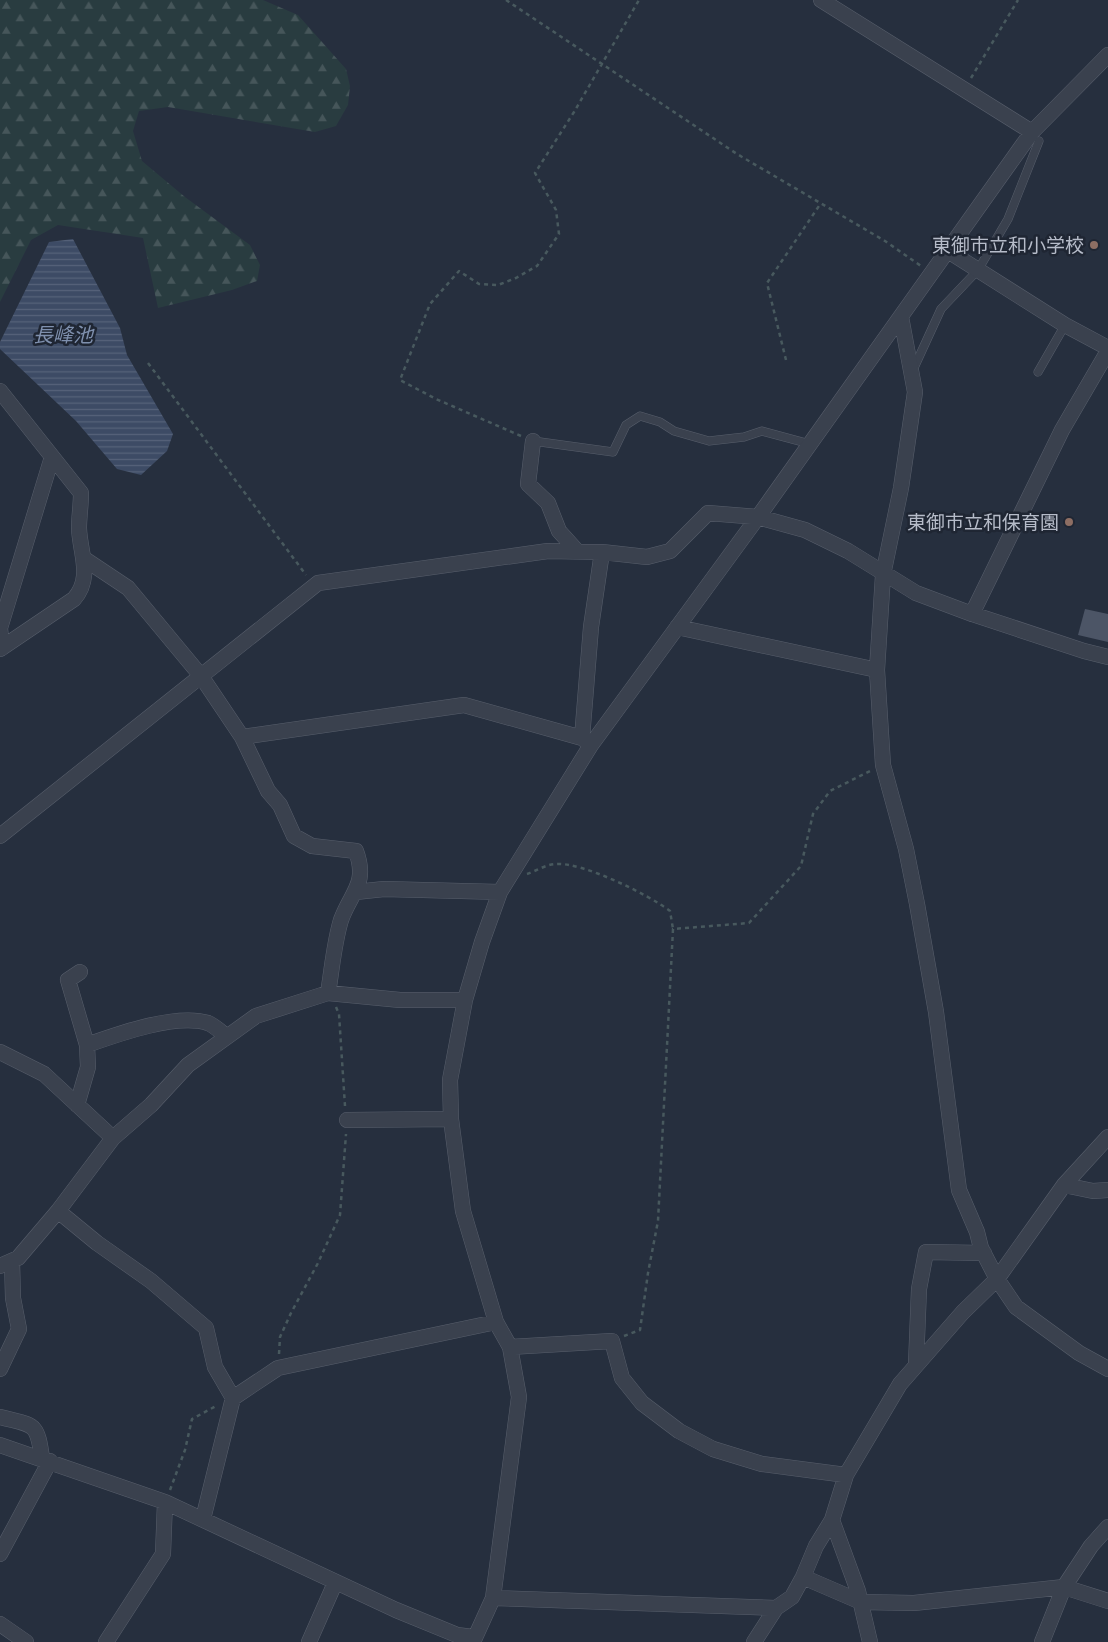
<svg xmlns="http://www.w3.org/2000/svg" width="1108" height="1642" font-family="'Space Grotesk','Noto Sans JP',sans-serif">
	<defs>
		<pattern id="forest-firs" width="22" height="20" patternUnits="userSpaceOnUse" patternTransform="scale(1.25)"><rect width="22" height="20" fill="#293c40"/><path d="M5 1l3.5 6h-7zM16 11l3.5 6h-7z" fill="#46565a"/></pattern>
		<pattern id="water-rules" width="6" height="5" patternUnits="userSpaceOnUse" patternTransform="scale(1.25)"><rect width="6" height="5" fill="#3d4b65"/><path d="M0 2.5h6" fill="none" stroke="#57637a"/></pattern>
	</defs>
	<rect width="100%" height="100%" fill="#262f3e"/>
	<path fill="url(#forest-firs)" d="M0 0H263L298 15 346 69 350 86 348 105 336 126 315 132 168 107 139 111 133 131 142 161 185 197 250 245 260 265 257 281 232 290 158 308 143 238 58 225 31 240 0 302Z"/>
	<path fill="url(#water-rules)" d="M73 239 120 328 127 355 173 434 167 451 141 475 117 469 76 421 0 349V342L49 242Z"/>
	<path fill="#4c5566" d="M1085 609 1108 614V642L1078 635Z"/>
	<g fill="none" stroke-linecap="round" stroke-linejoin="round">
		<g stroke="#585f6c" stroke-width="9">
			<path id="lane" d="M913 370 941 309 978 270 1008 219 1039 141
				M1038 372 1065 325
				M533 441 613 452 626 425 640 416 660 422 674 431 709 441 744 437 762 431 810 444"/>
		</g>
		<g stroke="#585f6c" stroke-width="16">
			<path id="street" d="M821 0 1032 132
				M948 251 1065 325 1108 348
				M901 317 915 392 901 488 883 575 877 670 883 765 906 849 917 904 936 1012 959 1190 977 1232 981 1248 997 1279 1016 1307 1079 1353 1108 1369
				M0 391 81 493C81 505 79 517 79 528 80 554 93 577 74 599L0 649
				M533 441 528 484 548 503 559 531 577 551
				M83 558 128 588 201 676 242 737 268 791 280 805 294 836 312 846 356 851C368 884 351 892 341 920 334 943 332 969 328 993
				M972 614 1062 430 1108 351
				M677 627 877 670
				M2 648 0 628 52 457
				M242 737 464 705 582 738 591 745
				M582 738 591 627 602 552
				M0 836 318 583 548 551 602 552 647 557 670 551 708 513 758 517 805 530 848 551 916 593 972 614 1084 651 1108 657
				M356 892 384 889 500 892
				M87 1045C118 1034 176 1013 208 1023 215 1026 221 1032 227 1037
				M0 1052 44 1074 113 1138
				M77 1105 88 1067 87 1045 68 980 80 972
				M347 1120 451 1119
				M1064 1185 1093 1191 1108 1190
				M58 1211 97 1243 151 1281 206 1328 215 1367 233 1398
				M0 1266 18 1258 58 1211 113 1138 151 1105 188 1065 256 1016 328 993 400 1000H465
				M510 1347 612 1341 622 1378 642 1403 679 1431 713 1449 762 1464 846 1475
				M916 1364 919 1289 926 1252 984 1253
				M0 1369 19 1329 13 1298 12 1261
				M0 1417C34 1426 37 1421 42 1458
				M0 1445 165 1502 396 1610 457 1635 473 1637
				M203 1519 233 1398 278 1368 496 1322
				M832 1520 858 1591 870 1642
				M0 1554 50 1461
				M803 1577 861 1602 914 1603 1064 1587 1108 1601
				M493 1598 776 1608 792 1597 803 1577 816 1546 832 1520 846 1475 900 1384 963 1312 997 1279 1064 1185 1108 1137
				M0 1624 26 1642
				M106 1642 163 1554 165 1502
				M309 1642 335 1583
				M473 1642 493 1598 519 1397 510 1347 496 1322 463 1211 451 1119 450 1080 465 1000 482 942 500 892 591 745 758 517 1032 132 1108 55
				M754 1642 776 1608
				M1042 1642 1064 1587 1091 1546 1108 1527"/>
		</g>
		<path stroke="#48595e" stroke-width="2.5" stroke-dasharray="4 4" stroke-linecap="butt" d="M506 0 737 154 885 241 921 266
			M971 78 1018 0
			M786 360 767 283 821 203
			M148 363 306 575
			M521 436 436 399 400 380 430 304 459 271 479 284 498 285 516 278 537 266 559 234 556 210 535 173 574 112 639 0
			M527 874C536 871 547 864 556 864 583 862 649 895 670 911L673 929
			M336 1007 339 1014 345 1106
			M624 1336 640 1330 648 1273 658 1221 673 929 749 923 801 866 813 814 830 791 870 771
			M279 1354 280 1337 291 1313 318 1263 340 1215 346 1134
			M170 1490 185 1450 192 1419 216 1406"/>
		<use href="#lane" stroke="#3a414e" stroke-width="8"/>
		<use href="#street" stroke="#3a414e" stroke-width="15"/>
	</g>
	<g fill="#8d6e63" stroke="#1f2633" stroke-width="2">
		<circle cx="1094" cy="245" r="5"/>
		<circle cx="1069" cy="522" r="5"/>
	</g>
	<g text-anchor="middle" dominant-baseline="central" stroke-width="5" stroke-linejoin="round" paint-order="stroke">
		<g font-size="19" fill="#b6bcc9" stroke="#1f2633" text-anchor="end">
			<text x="1084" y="245">東御市立和小学校</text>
			<text x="1059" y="522">東御市立和保育園</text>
		</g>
		<g font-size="20" font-style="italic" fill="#7f90ae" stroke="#1f2633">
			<text x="63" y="335">長峰池</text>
		</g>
	</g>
</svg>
